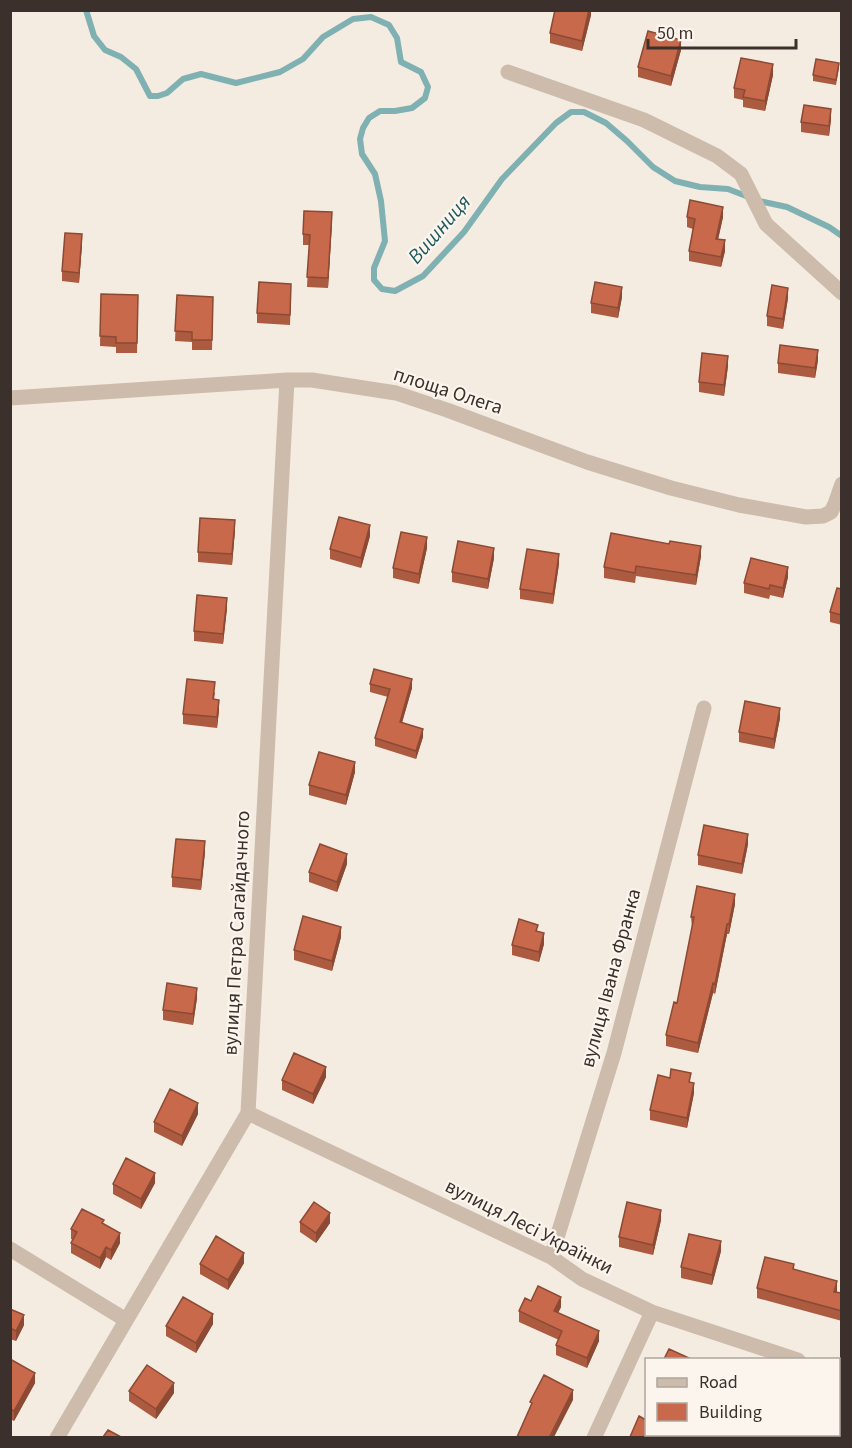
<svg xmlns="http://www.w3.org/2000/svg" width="852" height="1448" font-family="'Source Sans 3',sans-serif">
	<rect width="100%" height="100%" fill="#f4ebe1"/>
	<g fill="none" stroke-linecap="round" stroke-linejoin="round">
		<path stroke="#7fb0b2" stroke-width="6" d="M86 10 94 36 105 50 121 57 136 69 150 96H158L167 93 183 79 201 74 236 83 280 72 303 59 323 37 353 19 371 17 389 25 397 38 401 62 421 72 428 87 425 98 412 108 395 111H380L369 118 363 128 360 139 362 154 375 174 381 201 385 241 374 268V280L382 289 395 291 423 276 464 232 502 179 556 123 571 112H584L606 123 627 141 653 167 675 181 700 187 728 189 759 201 787 207 829 227 842 236"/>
		<path stroke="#cdbbac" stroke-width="15" d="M508 72 644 120 717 156 741 174 766 224 842 293
			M10 398 287 380H312L396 393 447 410 587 462 671 488 739 505 806 517 823 516 831 512 835 504 842 484
			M248 1113 551 1257 582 1279 652 1312 798 1360
			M10 1249 126 1320
			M551 1257 614 1053 704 708
			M838 1372 842 1373
			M57 1438 248 1113 287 380
			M594 1438 652 1312"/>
	</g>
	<path fill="#ac5a40" d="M591 10V15L582 51 550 43V33Z
		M681 50 671 86 638 77V67Z
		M839 68 836 85 813 81V75Z
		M773 75 765 111 743 107V100L734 98V88Z
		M831 119 829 136 801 132V122Z
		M687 217H723L718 239 725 251 721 267 689 261V251L693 229 687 227Z
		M332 222 328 288 307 287 309 245H303V234Z
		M82 244 79 283 62 281V271Z
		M101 294 138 295 137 353H116V347L100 346Z
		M291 294 290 325 257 323V313Z
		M177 295 213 297 212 350H192V342L175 341Z
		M622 297 618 318 591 313V303Z
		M788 298 783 329 767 326V316Z
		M818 360 815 378 778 373V363Z
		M728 366 724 396 699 392V382Z
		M235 530 232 565 198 562V552Z
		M370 536 361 568 330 559V549Z
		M427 548 419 584 393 578V568Z
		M701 556 696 585 636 576 635 583 604 578V567Z
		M494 558 488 589 452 582V572Z
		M559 564 553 604 520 599V589Z
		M788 577 783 598 770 595 769 599 744 593V583Z
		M842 589V625L830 622V612Z
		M227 608 223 644 194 641V631Z
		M370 684 412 688 402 722 423 737 416 759 375 746V738L388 697 370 692Z
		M215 692 214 700 219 710 217 728 183 724V714Z
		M780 718 774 749 739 742V732Z
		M355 772 346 805 309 795V785Z
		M748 844 742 874 698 865V855Z
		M205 852 201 890 172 887V877Z
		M347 864 337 892 309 882V872Z
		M735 904 729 934H727L715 994 713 993 698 1053 666 1046V1035L677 1003 692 927 691 917Z
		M341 937 332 971 294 960V950Z
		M544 944 539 962 512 955V945Z
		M197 998 193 1025 163 1020V1010Z
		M326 1077 313 1104 282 1090V1080Z
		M691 1083 694 1093 687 1128 650 1120V1110Z
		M198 1114 182 1146 154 1132V1122Z
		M155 1183 141 1209 113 1194V1184Z
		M661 1220 653 1255 619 1247V1237Z
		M300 1222 330 1223 316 1243 300 1232Z
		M104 1224 120 1243 111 1260 106 1257 100 1269 71 1253V1243L73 1240 71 1239V1229Z
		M721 1251 712 1285 681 1278V1267Z
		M244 1263 228 1290 200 1274V1264Z
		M794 1269 837 1291V1292L842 1293V1321L757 1298V1288Z
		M531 1301 561 1307 558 1313 599 1341 587 1368 556 1355V1345L559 1340 519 1322V1311Z
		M10 1309 24 1325 16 1341 10 1339Z
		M213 1324 196 1353 166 1336V1326Z
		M10 1359 35 1383 14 1421 10 1419Z
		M129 1391 174 1393 156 1419 129 1401Z"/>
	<path fill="#8c4a34" d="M589 10H591V15L582 51V41Z
		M681 40V50L671 86V76Z
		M773 64V75L765 111V101Z
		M831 109V119L829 136V126Z
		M723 207V217L716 249V239Z
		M332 212V222L328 288V278Z
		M82 234V244L79 283V273Z
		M725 240V251L721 267V257Z
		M622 287V297L618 318V308Z
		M788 288V298L783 329V319Z
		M818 350V360L815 378V368Z
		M728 356V366L724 396V385Z
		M235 520V530L232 565V554Z
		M370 525V536L361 568V558Z
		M427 537V548L419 584V574Z
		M701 546V556L696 585V575Z
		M494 548V558L488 589V579Z
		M559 554V564L553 604V594Z
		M788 567V577L783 598V588Z
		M227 598V608L223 644V634Z
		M412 679V688L400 730V722Z
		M219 700V710L217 728V717Z
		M780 708V718L774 749V739Z
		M423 729V737L416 759V751Z
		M355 762V772L346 805V795Z
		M748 834V844L742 874V864Z
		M205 841V852L201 890V880Z
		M347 854V864L337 892V882Z
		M735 894V904L729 934V924Z
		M727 924V934L715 994V984Z
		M341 927V937L332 971V961Z
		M544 933V944L539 962V952Z
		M713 983V993L698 1053V1043Z
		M197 988V998L193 1025V1014Z
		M326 1067V1077L313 1104V1094Z
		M694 1083V1093L687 1128V1118Z
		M198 1103V1114L182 1146V1136Z
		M155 1173V1183L141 1209V1199Z
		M661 1210V1220L653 1255V1245Z
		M330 1213V1223L316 1243V1233Z
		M120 1233V1243L111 1260V1250Z
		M721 1241V1251L712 1285V1275Z
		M106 1247V1257L100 1269V1258Z
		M244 1253V1263L228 1290V1280Z
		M837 1281V1291L834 1302V1292Z
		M561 1297V1307L554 1321V1311Z
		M213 1314V1324L196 1353V1343Z
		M24 1315V1325L16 1341V1331Z
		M599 1331V1341L587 1368V1358Z
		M35 1373V1383L14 1421V1411Z
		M174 1383V1393L156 1419V1409Z
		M573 1390V1400L554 1437H550Z"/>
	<path fill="#c8694b" stroke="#8c4a34" stroke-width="1.5" d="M555 10H589L582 41 550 33Z
		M648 31 681 40 671 76 638 67Z
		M741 58 773 64 765 101 743 97 745 90 734 88Z
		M816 59 839 63 836 80 813 75Z
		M804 105 831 109 829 126 801 122Z
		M690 200 723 207 716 239 725 240 721 257 689 251 695 219 687 217Z
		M304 211 332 212 328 278 307 277 310 235 303 234Z
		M65 233 82 234 79 273 62 271Z
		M259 282 291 284 290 315 257 313Z
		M595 282 622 287 618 308 591 303Z
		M772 285 788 288 783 319 767 316Z
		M101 294 138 295 137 343H116V337L100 336Z
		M177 295 213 297 212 340H192V332L175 331Z
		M780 345 818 350 815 368 778 363Z
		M702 353 728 356 724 385 699 382Z
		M339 517 370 525 361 558 330 549Z
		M200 518 235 520 232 554 198 552Z
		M401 532 427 537 419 574 393 568Z
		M611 533 669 544 670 541 701 546 696 575 636 566 635 573 604 567Z
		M458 541 494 548 488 579 452 572Z
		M527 549 559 554 553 594 520 589Z
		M751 558 788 567 783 588 770 585 769 589 744 583Z
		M837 588 842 589V615L830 612Z
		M197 595 227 598 223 634 194 631Z
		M374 669 412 679 400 722 423 729 416 751 375 738 390 689 370 684Z
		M187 679 215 682 213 699 219 700 217 717 183 714Z
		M745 701 780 708 774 739 739 732Z
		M319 752 355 762 346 795 309 785Z
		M704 825 748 834 742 864 698 855Z
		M176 839 205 841 201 880 172 877Z
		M320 844 347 854 337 882 309 872Z
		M697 886 735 894 729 924H727L715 984 713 983 698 1043 666 1035 674 1002 677 1003 694 917H691Z
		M303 916 341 927 332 961 294 950Z
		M519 919 538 925 536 931 544 933 539 952 512 945Z
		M167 983 197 988 193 1014 163 1010Z
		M294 1053 326 1067 313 1094 282 1080Z
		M671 1069 691 1073 689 1082 694 1083 687 1118 650 1110 658 1075 670 1078Z
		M170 1089 198 1103 182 1136 154 1122Z
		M126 1158 155 1173 141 1199 113 1184Z
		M314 1202 330 1213 316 1233 300 1222Z
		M627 1202 661 1210 653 1245 619 1237Z
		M82 1209 104 1220 102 1223 120 1233 111 1250 106 1247 100 1258 71 1243 77 1232 71 1229Z
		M689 1234 721 1241 712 1275 681 1267Z
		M216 1236 244 1253 228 1280 200 1264Z
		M765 1257 794 1264 793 1269 837 1281 834 1292 842 1293V1311L757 1288Z
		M538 1286 561 1297 554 1311 599 1331 587 1358 556 1345 562 1331 519 1311 525 1298 531 1301Z
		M183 1297 213 1314 196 1343 166 1326Z
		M10 1309 24 1315 16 1331 10 1328Z
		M669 1349 691 1359H664Z
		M10 1359 35 1373 14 1411 10 1409Z
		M147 1365 174 1383 156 1409 129 1391Z
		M544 1375 573 1390 550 1436 553 1437H517L532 1403 530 1402Z
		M639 1416 646 1420V1434H671L670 1437H630Z
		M108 1430 121 1437H103Z"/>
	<g text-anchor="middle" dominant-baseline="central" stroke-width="4.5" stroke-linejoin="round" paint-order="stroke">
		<g font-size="20" fill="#3b302b" stroke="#fbf5ee">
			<text transform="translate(448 391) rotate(18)">площа Олега</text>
			<text transform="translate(237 933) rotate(-87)">вулиця Петра Сагайдачного</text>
			<text transform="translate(611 978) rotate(-75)">вулиця Івана Франка</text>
			<text transform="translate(529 1227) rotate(27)">вулиця Лесі Українки</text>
		</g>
		<g font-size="21" font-style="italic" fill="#1f5a5e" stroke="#fbf5ee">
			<text transform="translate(439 229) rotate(-49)">Вишниця</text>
		</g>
	</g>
	<rect width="852" height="1448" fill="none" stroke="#3b302b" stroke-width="24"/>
	<rect x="645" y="1358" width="195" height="78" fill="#fbf5ee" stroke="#aea6a0" stroke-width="1.5"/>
	<rect x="657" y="1378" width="30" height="9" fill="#cdbbac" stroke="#aea6a0" stroke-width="1.5"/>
	<text x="699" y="1388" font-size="18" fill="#3b302b">Road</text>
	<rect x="657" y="1403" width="30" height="18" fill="#c8694b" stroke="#aea6a0" stroke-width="1.5"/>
	<text x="699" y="1418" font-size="18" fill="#3b302b">Building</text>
	<path d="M648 39v9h148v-9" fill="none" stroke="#3b302b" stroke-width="3"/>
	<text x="657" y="39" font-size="18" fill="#3b302b" stroke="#fbf5ee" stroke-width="4.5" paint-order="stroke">50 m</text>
</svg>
